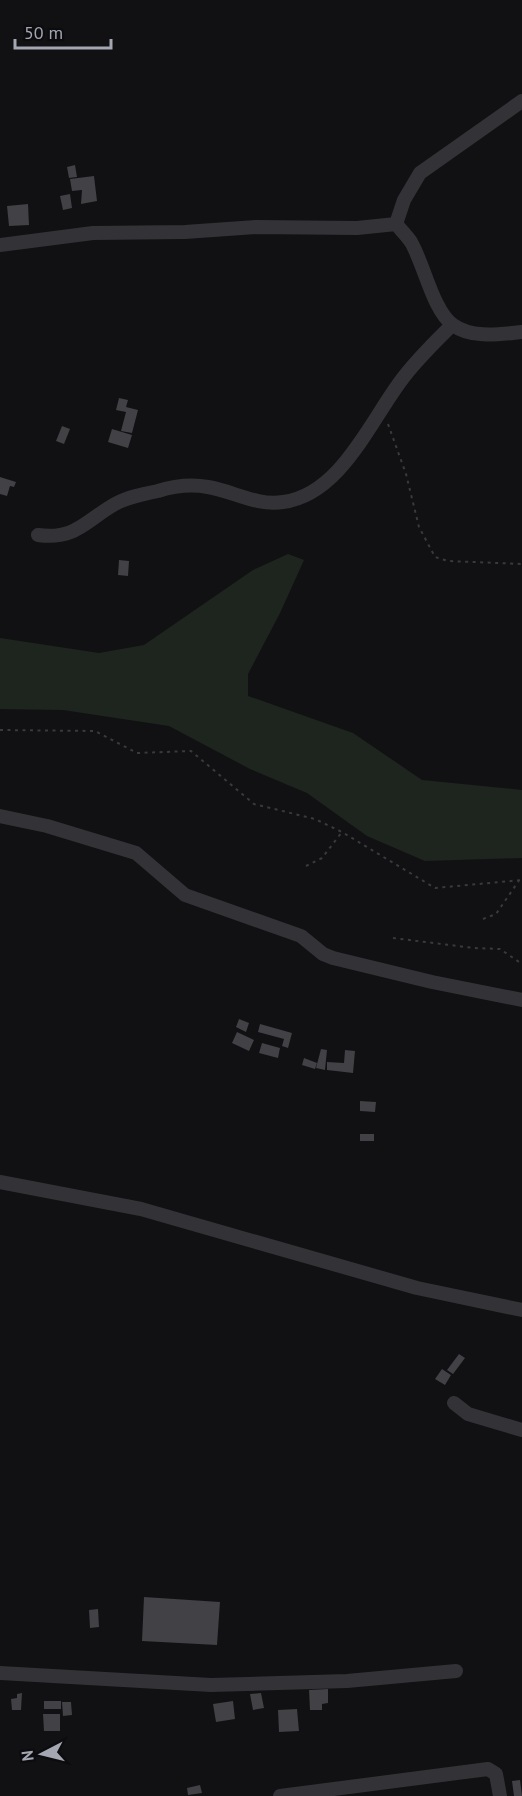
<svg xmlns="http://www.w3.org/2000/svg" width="522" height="1796" font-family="'PT Sans',sans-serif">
	<rect width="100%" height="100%" fill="#111113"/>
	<path fill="#1e251f" d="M288 554 304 560 280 613 248 674V696L353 733 422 780 522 790V858L425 861 367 836 307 793 250 769 169 726 63 710 0 709V638L99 653 144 645 253 570Z"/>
	<path fill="#414146" d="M75 165 77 177 69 178 67 167Z
		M94 176 97 201 81 204 82 190 72 191 70 179Z
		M70 194 72 208 63 210 60 196Z
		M28 204 29 225 9 226 7 206Z
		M119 398 128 400 126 407 138 410 132 433 121 431 126 412 116 410Z
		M62 426 70 429 64 444 56 441Z
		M112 429 132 435 128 448 108 442Z
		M0 477 16 482 14 487 10 486 7 496 0 494Z
		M119 560 129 561 128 576 118 575Z
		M239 1019 249 1023 246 1032 236 1027Z
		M260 1024 292 1033 288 1048 282 1046 284 1039 258 1032Z
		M237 1032 254 1040 249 1051 232 1043Z
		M262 1043 280 1048 278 1058 259 1053Z
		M321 1049 327 1050 325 1070 316 1068Z
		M345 1050 355 1051 353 1073 327 1070V1062L344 1063Z
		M304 1058 317 1063 315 1069 302 1065Z
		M360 1101 376 1102 375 1112 360 1111Z
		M360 1134H374V1141H360Z
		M459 1354 465 1358 453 1374 447 1370Z
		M442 1369 451 1375 445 1385 435 1379Z
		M144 1597 220 1602 217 1645 142 1641Z
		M98 1609 99 1627 90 1628 89 1610Z
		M328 1689V1703L322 1704V1710H310L309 1690Z
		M22 1693 21 1710H12L11 1699 17 1698V1694Z
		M261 1693 264 1708 253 1710 250 1694Z
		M44 1701H61V1709H44Z
		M233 1701 235 1719 216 1722 213 1704Z
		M62 1702H71L72 1715 63 1716Z
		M297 1709 299 1731 279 1732 278 1710Z
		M43 1714H60V1731H44Z
		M520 1780 522 1796H514L512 1781Z
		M200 1785 202 1793 188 1795 187 1788Z"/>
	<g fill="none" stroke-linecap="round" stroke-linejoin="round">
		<path stroke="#39393e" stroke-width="2" stroke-dasharray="3 4.5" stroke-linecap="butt" d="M388 424 406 474 419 527 435 557 448 561 522 564
			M0 730 95 731 137 753 191 751 254 804 315 819 342 832 435 888 522 880
			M306 866 322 858 342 832
			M483 919 496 914 520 879
			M393 938 474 948 500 949 522 964"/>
		<path stroke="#333337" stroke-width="14" d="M396 224 404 200 420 173 522 101
			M0 245 93 233 185 232 256 227 357 228 396 224C401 230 407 236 411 242 424 264 433 311 453 325 472 339 501 334 522 332
			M38 535C76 540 85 521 115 504 128 497 143 494 158 491 174 486 191 484 208 487 233 491 256 506 283 502 339 495 369 424 400 382 415 361 434 343 452 325
			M0 816 47 826 136 853 185 895 301 936 323 954 333 958 432 982 522 1000
			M0 1182 141 1209 417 1288 522 1310
			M454 1403 468 1414 522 1430
			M0 1673 211 1685 347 1681 456 1671
			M280 1796 488 1769 496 1774 500 1796"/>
	</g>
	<g transform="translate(42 1754) rotate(263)" stroke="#0c0c0e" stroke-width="4.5" paint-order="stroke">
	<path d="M0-4.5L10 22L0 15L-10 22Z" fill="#a4a6b2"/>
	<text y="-9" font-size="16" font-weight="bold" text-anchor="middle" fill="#a4a6b2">N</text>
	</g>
	<path d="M15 39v9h96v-9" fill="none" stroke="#a4a6b2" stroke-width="3"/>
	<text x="24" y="39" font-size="18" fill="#a4a6b2" stroke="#0c0c0e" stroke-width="4.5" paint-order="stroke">50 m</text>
</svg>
